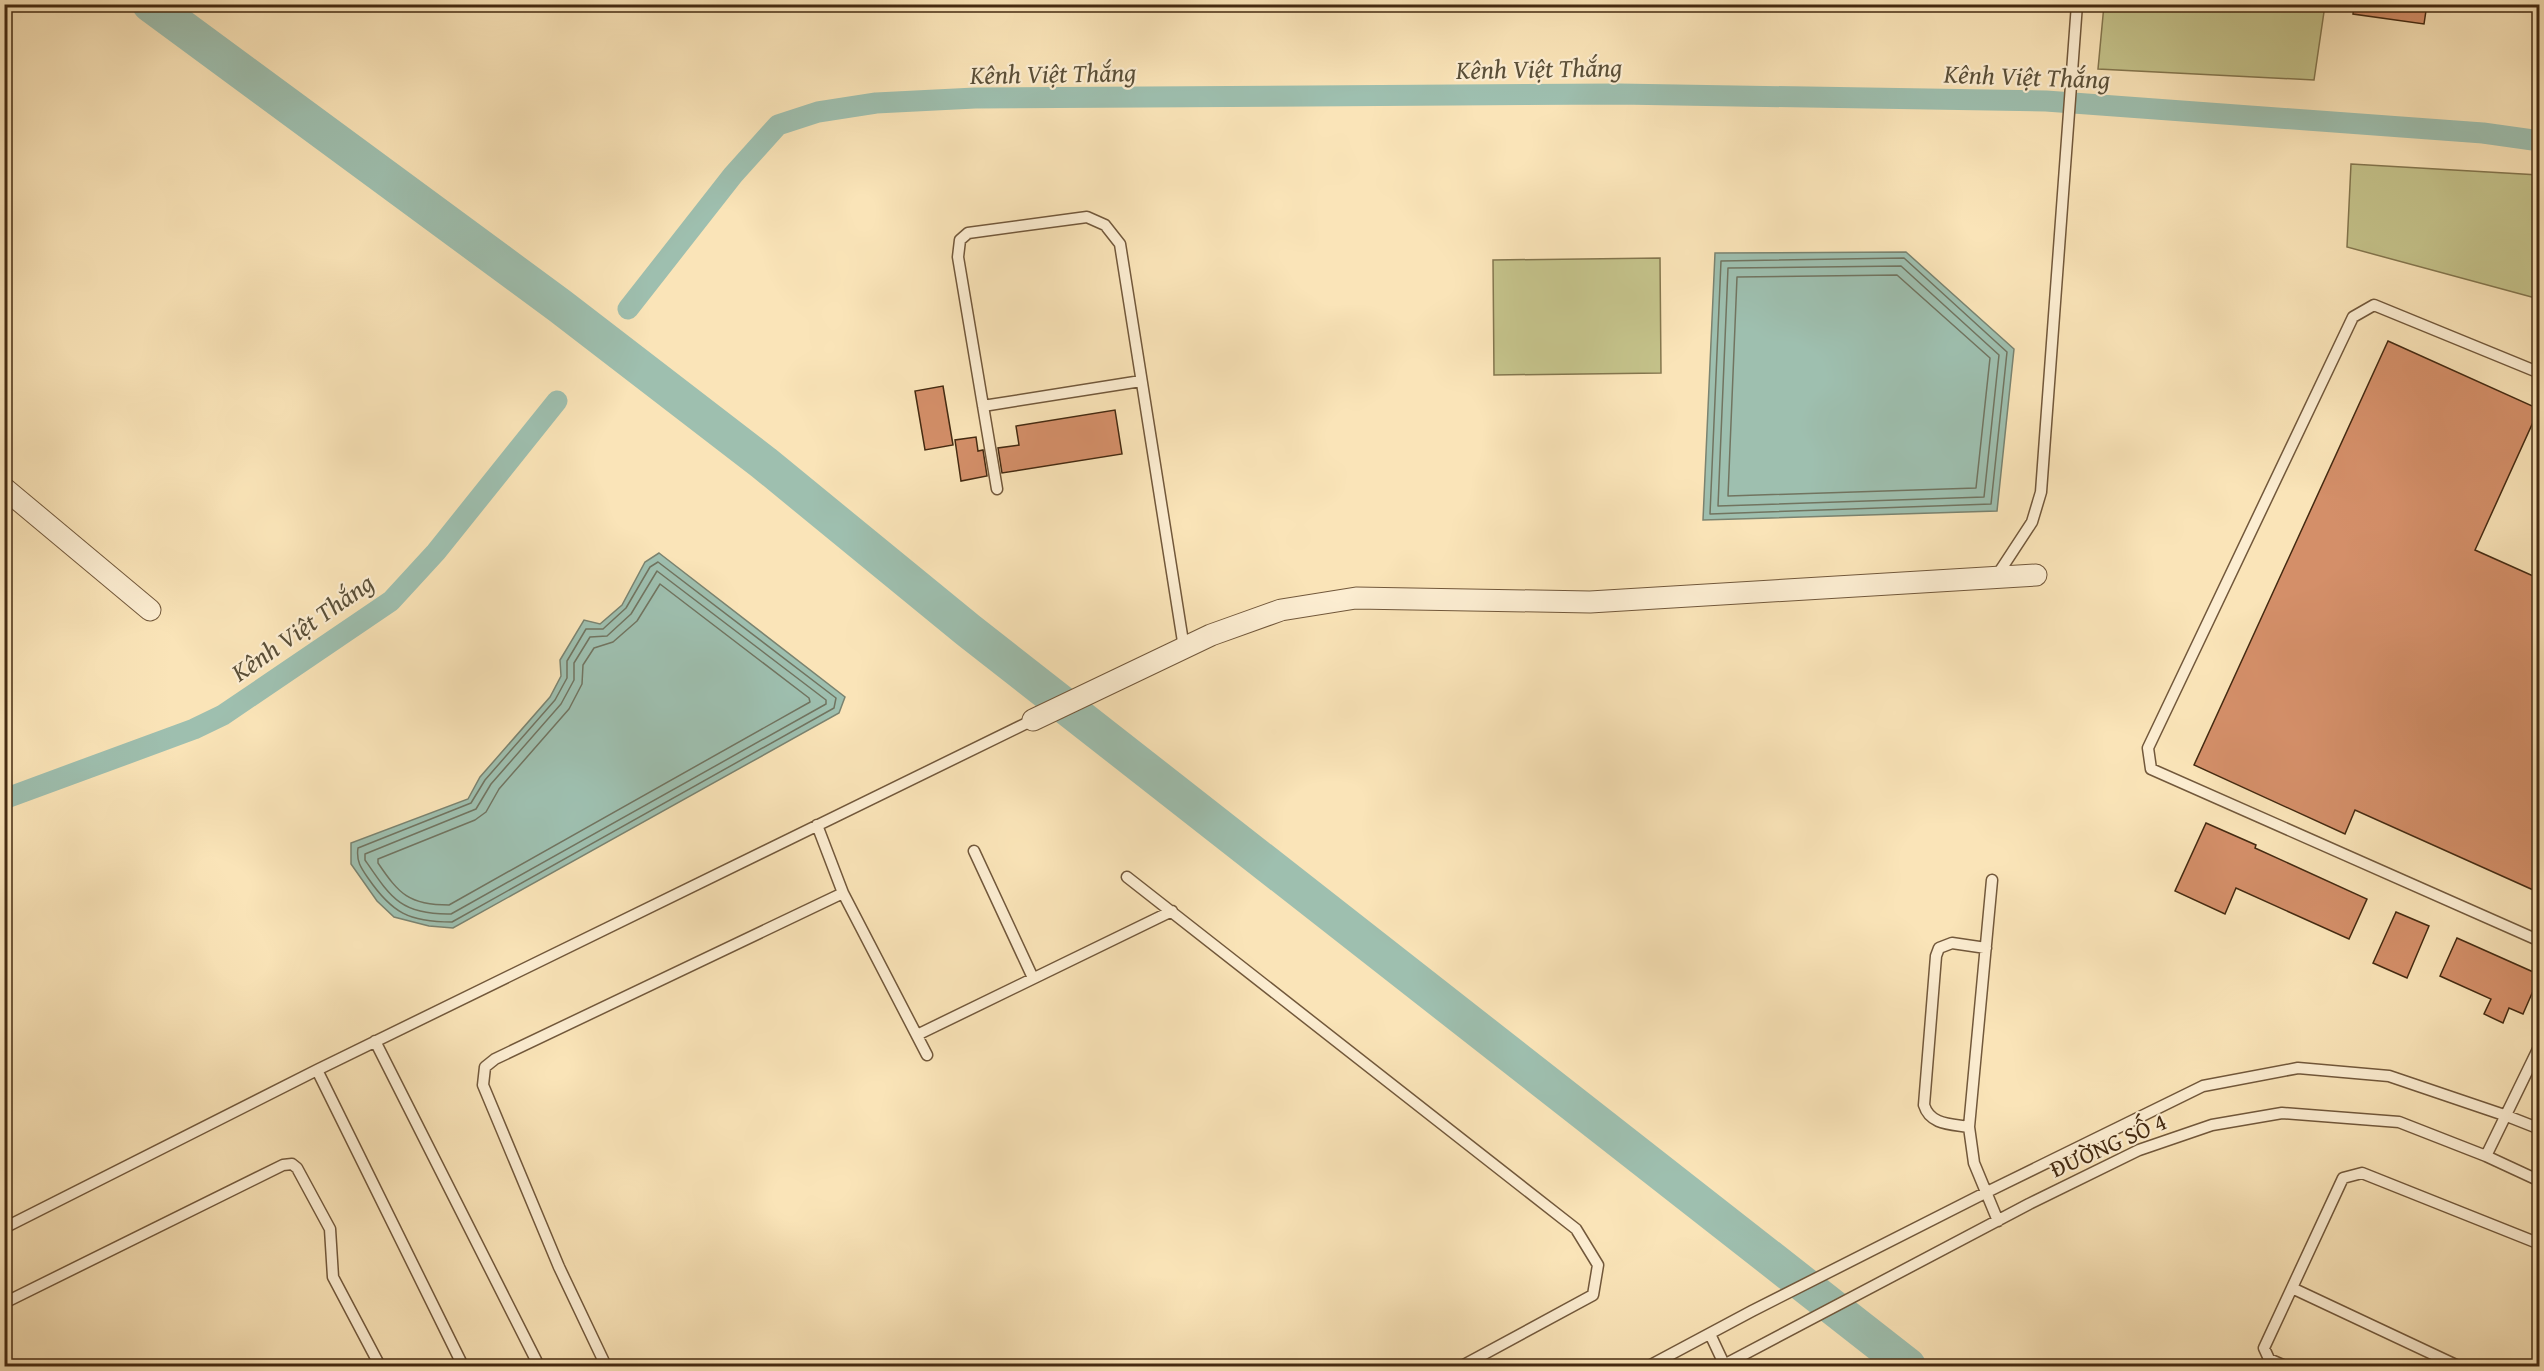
<svg xmlns="http://www.w3.org/2000/svg" width="2544" height="1371" font-family="'Gentium Book Plus',serif">
	<rect width="100%" height="100%" fill="#fae4b8"/>
	<filter id="stains"><feTurbulence type="fractalNoise" baseFrequency=".00333" numOctaves="4"/><feColorMatrix values="0 0 0 0 .2 0 0 0 0 .09 0 0 0 0 .02 0 0 0 .5 -.17"/></filter>
	<radialGradient id="worn" r=".72"><stop offset=".6" stop-color="#630" stop-opacity="0"/><stop offset="1" stop-color="#630" stop-opacity=".3"/></radialGradient>
	<path fill="#c4c28a" stroke="#84764e" stroke-width="1.5" d="M2104 5H2325L2314 80 2098 69Z
		M2351 164 2539 175V299L2347 247Z
		M1660 258 1661 373 1494 375 1493 260Z"/>
	<path fill="#9ebfaf" stroke="#7a8370" stroke-width="1.5" d="M1906 252 2014 349 1997 511 1703 520 1715 253Z
		M659 553 845 697 839 713 453 928 429 926 394 917 377 901 351 864V843L468 799 480 777 550 697 561 676 560 660 584 620 600 624 622 605 645 562Z"/>
	<g fill="none" stroke-linecap="round" stroke-linejoin="round">
		<path stroke="#717460" stroke-width="1.5" d="M1904 258 2007 352 1991 504 1710 514 1721 261Z
			M1901 266 1999 355 1984 497 1718 506 1728 268Z
			M1897 275 1990 358 1976 488 1728 496 1737 277Z
			M658 562 836 698 834 708 452 922C409 922 392 913 368 878 361 868 356 861 358 848L471 803 485 780 555 700 567 678V661L586 629H603L626 608 650 567Z
			M657 571 826 700V704L451 914C401 915 391 898 365 860V854L476 809 491 784 561 704 574 680V663L590 637 607 636 631 614Z
			M660 584 809 698 810 702 449 905C409 905 399 894 378 863V859L475 820 486 812 499 789 569 709 582 684 583 665 594 648 613 642 637 621Z"/>
		<path stroke="#9ebfaf" stroke-width="21" d="M628 309 733 175 778 125 818 112 876 103 975 98 1619 94 2046 101 2483 133 2540 141
			M4 799 194 729 223 715 391 601 436 552 557 401"/>
		<path stroke="#9ebfaf" stroke-width="36" d="M150 4 560 306 764 463 968 630 1908 1366"/>
	</g>
	<path fill="#d48f69" stroke="#442a11" stroke-width="1.5" d="M2354 4H2427L2424 24 2353 14Z
		M2388 341 2539 409 2475 550 2540 579V893L2355 810 2345 834 2194 765Z
		M943 386 953 445 925 450 915 391Z
		M1115 410 1122 454 1002 473 998 448 1019 445 1016 426Z
		M976 437 978 451 983 450 987 476 961 481 955 440Z
		M2206 823 2256 845 2255 848 2367 899 2349 939 2236 888 2225 914 2175 891Z
		M2396 912 2429 926 2407 978 2373 963Z
		M2457 938 2540 975 2523 1014 2509 1008 2503 1023 2484 1014 2491 999 2440 976Z"/>
	<g fill="none" stroke-linecap="round" stroke-linejoin="round">
		<g stroke="#72583b" stroke-width="13">
			<path id="service" d="M2540 373 2374 305 2353 317 2148 748 2151 769 2540 941
				M983 406 1141 381
				M997 489 958 257 960 240 968 233 1087 217 1105 225 1120 244 1184 648
				M1996 577 2032 522 2041 492 2077 4
				M817 825 843 893 927 1055
				M974 851 1033 978
				M1127 877 1576 1229 1598 1265 1593 1295 1462 1366
				M1992 880 1969 1127 1974 1163 1998 1221
				M917 1035 1172 911
				M375 1041 539 1366
				M317 1070 463 1366
				M1969 1127C1951 1124 1930 1125 1924 1105L1936 956 1939 948 1952 943 1986 948
				M2486 1156 2540 1045
				M4 1228 317 1070 1033 720
				M2292 1288 2458 1366
				M4 1303 283 1165 292 1164 297 1168 330 1229 333 1277 380 1366
				M1710 1334 1725 1366
				M606 1366 559 1267 483 1085 485 1067 495 1059 843 893
				M1649 1366 1752 1311 1985 1193 2203 1086 2298 1068 2389 1076 2507 1116 2540 1129
				M1722 1366 2029 1204 2139 1150 2212 1125 2282 1113 2399 1122 2486 1156 2540 1181
				M2285 1366 2269 1359 2264 1348 2343 1178 2362 1173 2540 1244"/>
		</g>
		<g stroke="#72583b" stroke-width="23">
			<path id="minor" d="M4 488 150 610
				M1033 720 1211 635 1281 610 1356 598 1590 602 2036 575"/>
		</g>
		<use href="#service" stroke="#fcedd1" stroke-width="10"/>
		<use href="#minor" stroke="#fcedd1" stroke-width="21"/>
	</g>
	<g text-anchor="middle" dominant-baseline="central" stroke-width="4.5" stroke-linejoin="round" paint-order="stroke">
		<g font-size="24" fill="#442a11" stroke="#fcedd1">
			<text transform="translate(2108 1145) rotate(-24)">ĐƯỜNG SỐ 4</text>
		</g>
		<g font-size="26" font-style="italic" fill="#5a4f38" stroke="#fcedd1">
			<text transform="translate(1539 68) rotate(-1)">Kênh Việt Thắng</text>
			<text transform="translate(1053 73) rotate(-1)">Kênh Việt Thắng</text>
			<text transform="translate(2027 76) rotate(2)">Kênh Việt Thắng</text>
			<text transform="translate(302 627) rotate(-35)">Kênh Việt Thắng</text>
		</g>
	</g>
	<rect width="2544" height="1371" fill="none" stroke="#fae4b8" stroke-width="24"/>
	<rect x="6" y="6" width="2532" height="1359" fill="none" stroke="#442a11" stroke-width="3"/>
	<rect x="12" y="12" width="2520" height="1347" fill="none" stroke="#442a11" stroke-width="1.5"/>
	<rect width="100%" height="100%" filter="url(#stains)"/>
	<rect width="100%" height="100%" fill="url(#worn)"/>
</svg>
